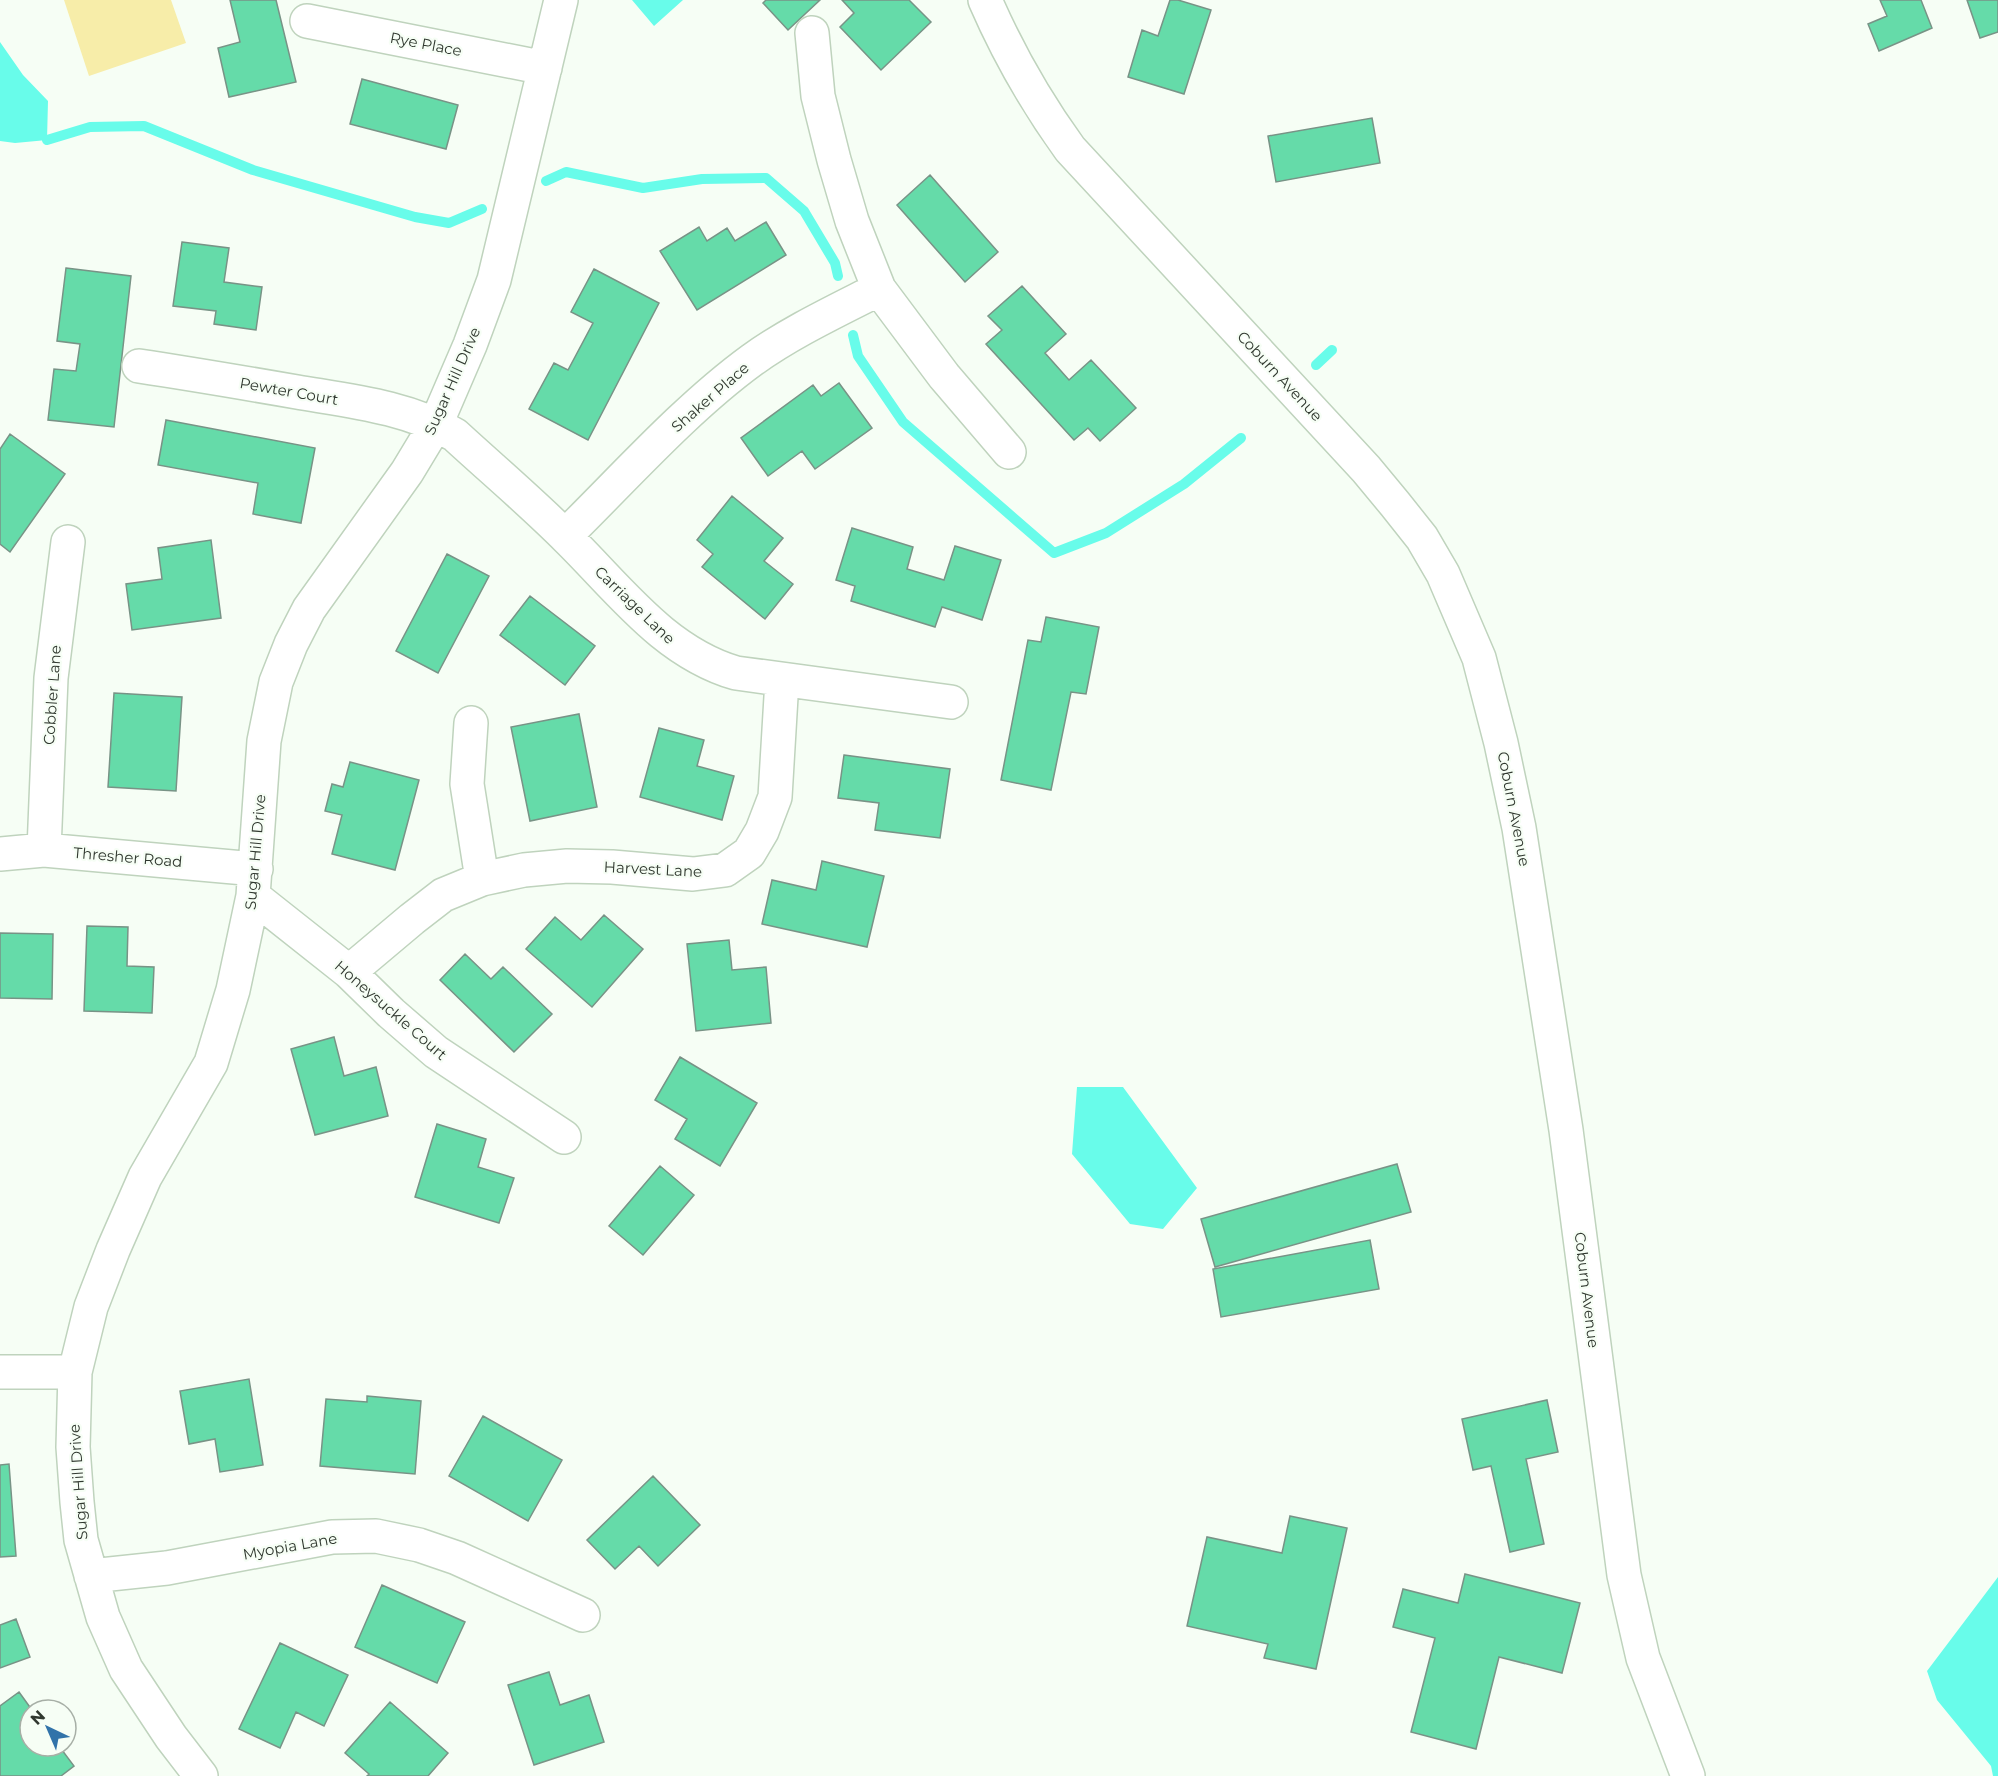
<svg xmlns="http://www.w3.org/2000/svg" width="1998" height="1776" font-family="Montserrat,sans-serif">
	<rect width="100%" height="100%" fill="#f6fef5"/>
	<path fill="#f7eda9" d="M64 0H171L186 43 89 76Z"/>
	<path fill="#68fcea" d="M632 0H683L654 26Z
		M0 42 23 75 48 101 47 140 15 143 0 141Z
		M1077 1087H1123L1197 1188 1163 1229 1130 1224 1072 1154Z
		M1998 1577V1776H1993L1991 1766 1937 1700 1927 1671Z"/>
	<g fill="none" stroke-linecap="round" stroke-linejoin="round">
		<path stroke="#68fcea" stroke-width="10" d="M47 140 90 127 144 126 253 170 415 217 449 223 482 209
			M546 181 566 172 643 188 702 179 766 178 804 211 835 263 838 276
			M853 335 858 356 903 422 1054 553 1106 533 1184 484 1241 438
			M1316 365 1332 350"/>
	</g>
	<path fill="#65dba9" stroke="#789386" stroke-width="1.5" d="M230 0H276L296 82 229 97 218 48 240 42Z
		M766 0H820L788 30 763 3Z
		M842 0H909L931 22 881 70 840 27 854 13Z
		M1170 0H1178L1211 10 1184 94 1128 77 1142 30 1158 36Z
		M1880 0H1921L1932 28 1879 51 1868 24 1887 16Z
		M1967 0H1998V32L1980 38Z
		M362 79 458 105 446 149 350 124Z
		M1372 118 1380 163 1276 182 1268 136Z
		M930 175 998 252 965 282 897 205Z
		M766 222 786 255 697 310 660 251 699 227 707 241 727 228 735 241Z
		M182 242 229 248 224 282 262 287 256 330 214 324 216 311 173 306Z
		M66 268 131 276 114 427 48 420 54 369 76 371 80 344 57 341Z
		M594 269 659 303 588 440 529 409 554 363 568 370 593 323 571 312Z
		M1022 286 1066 334 1045 353 1069 380 1091 360 1136 408 1100 441 1088 428 1074 440 986 344 1002 330 988 316Z
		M839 383 872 428 815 469 802 451 768 476 741 438 813 385 821 396Z
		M166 420 315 448 301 523 253 514 258 483 158 465Z
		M10 434 65 474 10 552 0 544V449Z
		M732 496 783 538 764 561 793 584 765 619 702 567 713 554 697 540Z
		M852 528 913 547 907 569 944 580 955 546 1001 560 982 620 942 607 935 627 851 601 855 586 836 580Z
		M211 540 221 618 132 630 126 584 162 579 158 548Z
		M447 554 489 576 438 673 396 651Z
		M530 596 595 646 565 685 500 635Z
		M1046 617 1099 627 1086 694 1071 692 1051 790 1001 780 1028 640 1041 642Z
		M114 693 182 697 176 791 108 787Z
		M579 714 597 807 530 821 511 727Z
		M659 728 704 740 697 766 734 776 722 820 640 797Z
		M844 755 950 769 940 838 875 830 879 803 838 798Z
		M350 762 419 780 395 870 332 854 342 815 325 811 332 784 343 787Z
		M822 861 884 876 867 947 762 924 772 880 816 890Z
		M604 915 643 949 592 1007 526 949 555 917 581 940Z
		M87 926 128 927 127 966 154 967 152 1013 84 1011Z
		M0 933 53 934 52 999 0 998Z
		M729 940 732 970 766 967 771 1023 696 1031 687 944Z
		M465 954 491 979 503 967 552 1014 514 1052 440 980Z
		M334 1037 344 1076 376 1067 388 1116 315 1135 291 1049Z
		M680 1057 757 1103 720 1166 675 1139 687 1119 655 1100Z
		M437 1124 486 1139 478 1167 514 1178 499 1223 415 1197Z
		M1397 1164 1411 1212 1215 1267 1201 1219Z
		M660 1166 694 1195 643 1255 609 1226Z
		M1370 1240 1379 1289 1221 1317 1213 1269Z
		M249 1379 263 1465 220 1472 215 1439 189 1444 180 1391Z
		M367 1396 421 1401 415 1474 320 1466 326 1399 367 1402Z
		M1547 1400 1558 1452 1526 1459 1544 1544 1510 1552 1491 1466 1473 1470 1462 1419Z
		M483 1416 562 1460 528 1521 449 1476Z
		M9 1464 16 1556 0 1557V1465Z
		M653 1476 700 1525 658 1566 639 1546 615 1569 587 1540Z
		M1290 1516 1347 1528 1316 1669 1264 1658 1268 1644 1187 1626 1207 1537 1282 1553Z
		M1465 1574 1580 1603 1562 1673 1499 1657 1476 1749 1411 1732 1435 1638 1393 1627 1403 1589 1458 1603Z
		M382 1585 465 1622 437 1683 355 1647Z
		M16 1619 30 1657 0 1668V1625Z
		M280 1643 348 1675 324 1726 296 1712 280 1748 239 1729Z
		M549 1672 560 1705 589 1695 604 1742 534 1765 508 1685Z
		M19 1692 32 1710H30V1746H59L74 1766 61 1776H0V1706Z
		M390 1702 448 1753 428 1776H367L369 1774 345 1753Z"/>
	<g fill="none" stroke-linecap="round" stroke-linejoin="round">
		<g stroke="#bfd3bd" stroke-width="36">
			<path id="minor" d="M985 0C1008 53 1036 102 1070 149L1366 469 1395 504 1422 538 1443 574 1479 658 1501 743 1519 828 1566 1130 1624 1575 1643 1658 1688 1776
				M307 21 545 68
				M812 33 818 96 834 160 852 221 879 289 944 376 1009 452
				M139 366C192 374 245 383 297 392 350 401 408 407 455 435 492 469 531 502 567 538 619 589 664 652 736 673L951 702
				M565 536C624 478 685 409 752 360 791 332 836 311 879 289
				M471 723 467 784 482 879
				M44 850 51 678 68 542
				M0 854 44 850 256 869
				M253 896 349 972 391 1013 436 1052 564 1137
				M349 972 412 919 443 895 482 879 524 870 567 866 612 867 693 874 725 870 749 853 762 831 775 797 782 680
				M0 1372H75
				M91 1576 167 1568 332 1537 376 1536 419 1545 457 1558 583 1615
				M201 1776 171 1737 126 1669 103 1617 81 1540 77 1502 73 1447 75 1372 91 1307 113 1250 145 1177 211 1063 233 990 253 896 264 741 276 682 291 644 309 609 407 472 436 424 470 345 494 280 561 0"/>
		</g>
		<use href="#minor" stroke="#fff" stroke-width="33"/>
	</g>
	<g text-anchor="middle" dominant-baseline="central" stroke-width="4.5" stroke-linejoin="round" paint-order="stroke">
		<g font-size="15" fill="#30382f" stroke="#f6fef5">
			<text transform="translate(426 44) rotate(11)">Rye Place</text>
			<text transform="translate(1280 376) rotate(47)">Coburn Avenue</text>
			<text transform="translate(452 381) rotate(-66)">Sugar Hill Drive</text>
			<text transform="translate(289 391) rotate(10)">Pewter Court</text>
			<text transform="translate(710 397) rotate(-41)">Shaker Place</text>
			<text transform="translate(635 605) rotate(44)">Carriage Lane</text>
			<text transform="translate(52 695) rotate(-86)">Cobbler Lane</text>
			<text transform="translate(1514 809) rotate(79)">Coburn Avenue</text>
			<text transform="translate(255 852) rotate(-85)">Sugar Hill Drive</text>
			<text transform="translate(128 857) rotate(5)">Thresher Road</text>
			<text transform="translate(653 869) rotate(3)">Harvest Lane</text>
			<text transform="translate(391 1010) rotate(41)">Honeysuckle Court</text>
			<text transform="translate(1587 1290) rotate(83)">Coburn Avenue</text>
			<text transform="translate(78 1482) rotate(-94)">Sugar Hill Drive</text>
			<text transform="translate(290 1546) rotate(-10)">Myopia Lane</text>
		</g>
	</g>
	<g transform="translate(48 1728) rotate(316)"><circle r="28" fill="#f6fef5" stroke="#a7afa6" stroke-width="1.5"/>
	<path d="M0-4.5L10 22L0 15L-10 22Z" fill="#3173a9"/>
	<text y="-9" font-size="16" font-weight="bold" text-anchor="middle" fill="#30382f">N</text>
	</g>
</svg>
